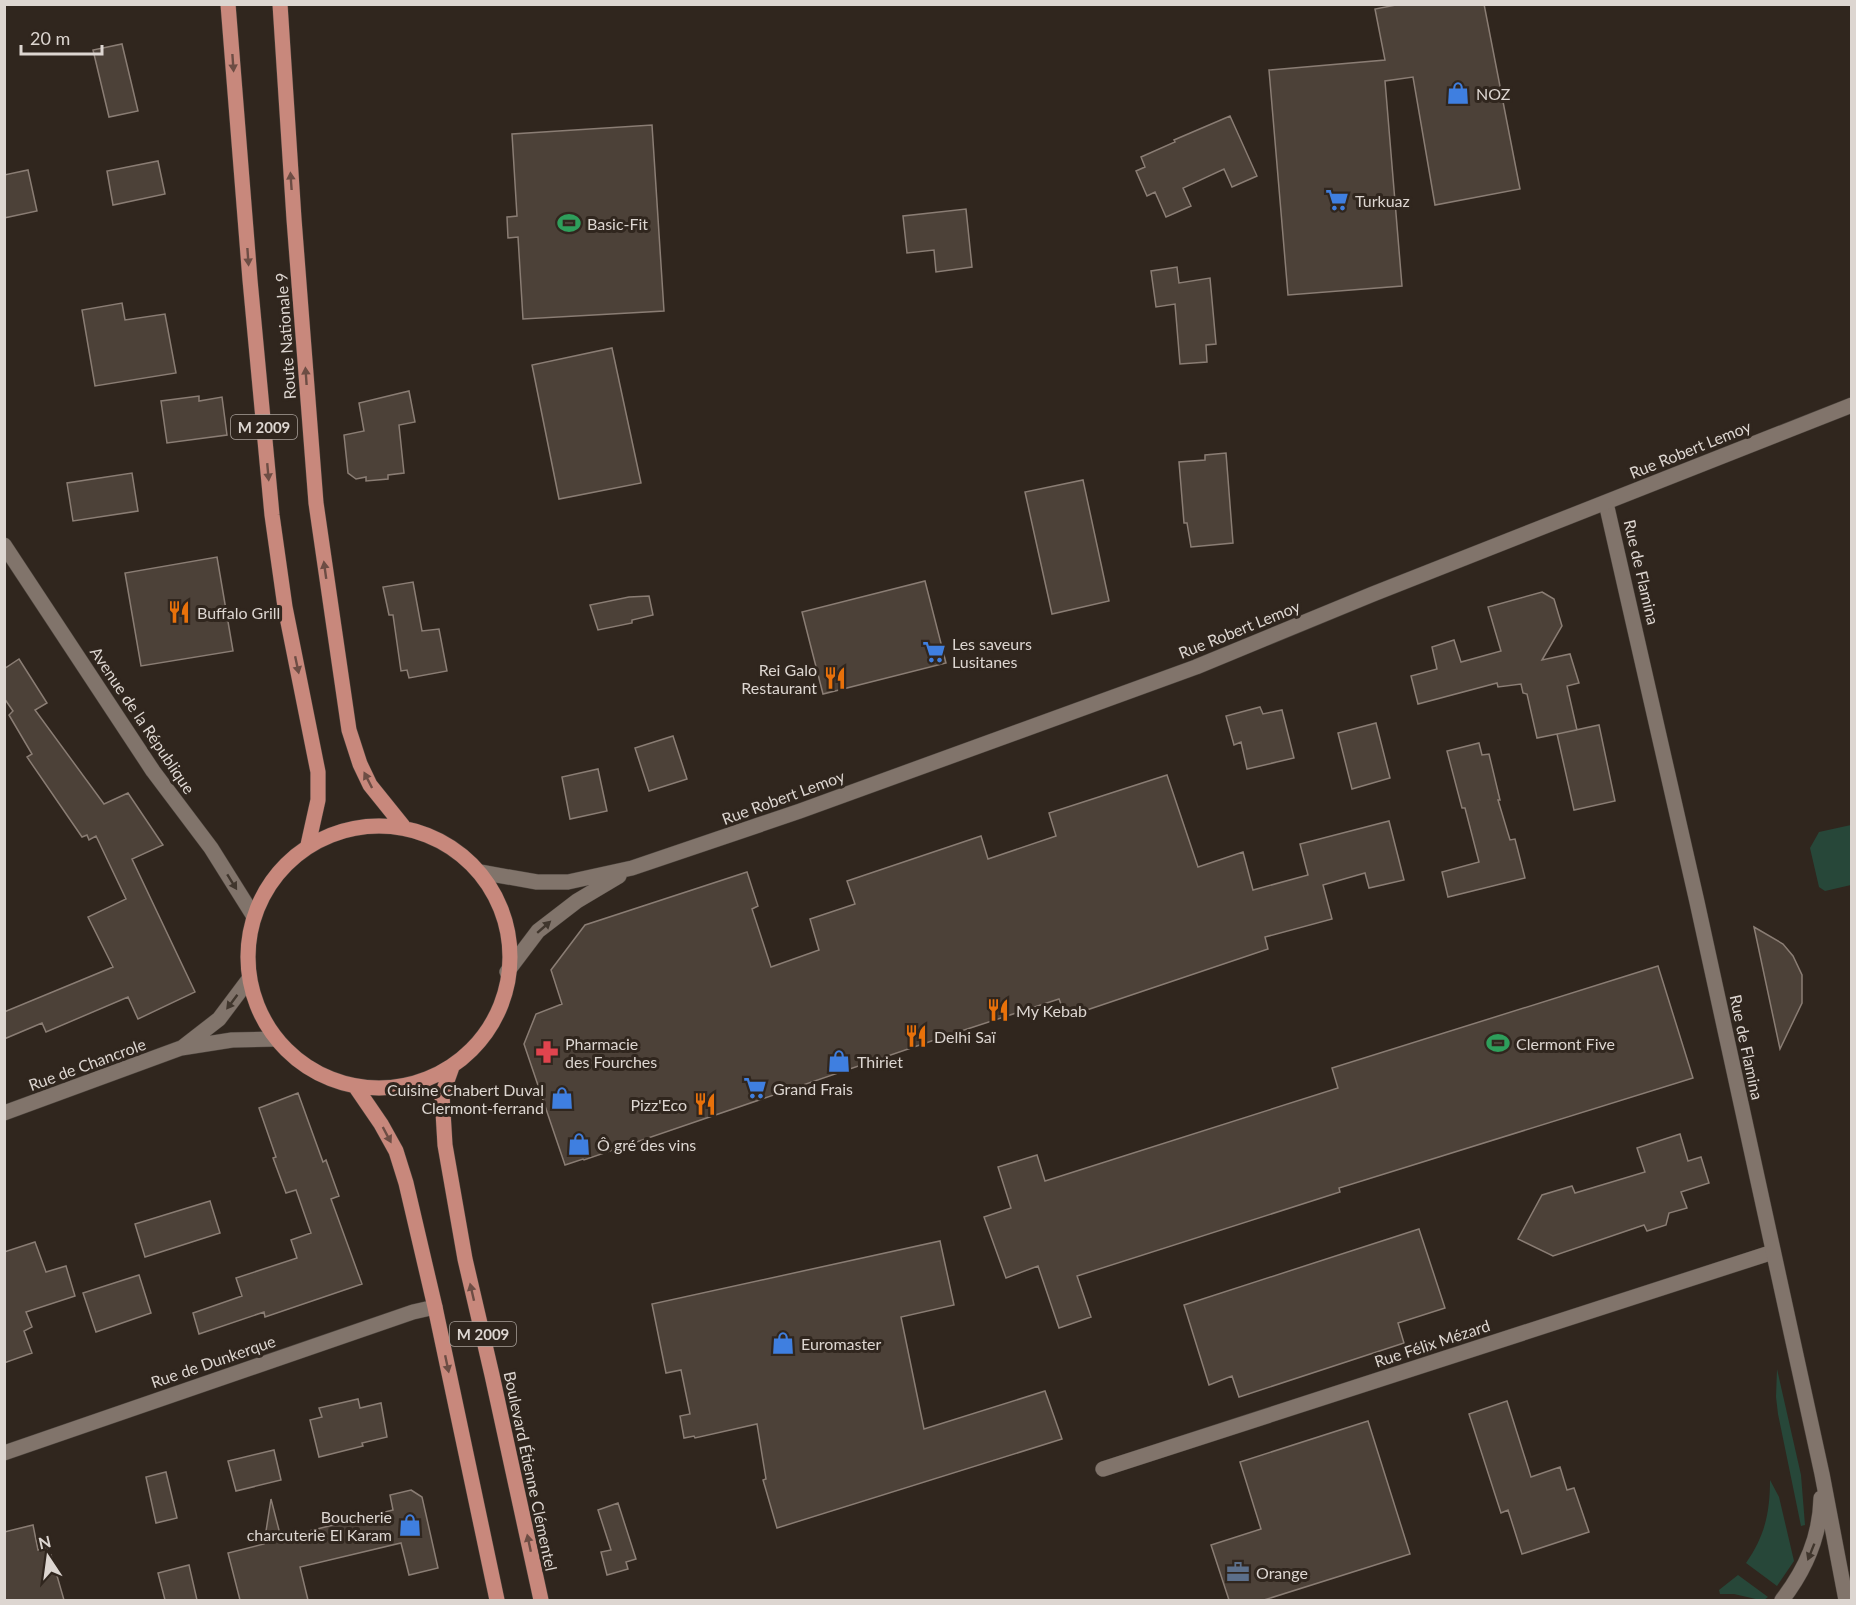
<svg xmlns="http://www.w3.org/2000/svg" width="1856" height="1605" font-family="Lato,sans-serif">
	<rect width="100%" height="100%" fill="#30261e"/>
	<path fill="#274739" d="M1851 825V885L1825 891 1819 887 1810 848 1819 832Z
		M1777 1369 1801 1475 1805 1525 1801 1526 1778 1414 1776 1397Z
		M1770 1480 1779 1497 1794 1561 1777 1586 1746 1563C1765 1536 1770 1512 1770 1480Z
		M1738 1575 1768 1597 1764 1600H1760L1734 1594H1720L1719 1590Z"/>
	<path fill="#4c4138" stroke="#8a7d74" stroke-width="1.5" d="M1401 4H1484L1520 189 1435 205 1413 77 1385 81 1402 286 1288 295 1269 70 1385 60 1375 9Z
		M122 44 138 111 109 117 93 50Z
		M1230 116 1257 176 1232 187 1224 169 1183 188 1191 206 1166 217 1155 192 1147 196 1136 171 1145 167 1141 157 1175 142 1174 140Z
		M652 125 664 311 523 319 518 237 508 238 507 217 517 216 512 134Z
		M158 161 165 194 113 205 107 171Z
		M28 170 37 211 4 218V175Z
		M966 209 972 267 936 272 934 250 907 253 903 216Z
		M1177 267 1179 283 1210 278 1216 344 1206 345 1207 362 1180 364 1175 304 1156 307 1151 271Z
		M122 303 125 320 165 314 176 373 95 386 82 310Z
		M612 348 641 483 559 499 532 365Z
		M409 391 415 422 399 425 404 473 388 475V479L366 481V477L356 479 348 473 344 435 364 431 359 403Z
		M199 396V401L222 397 227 435 167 443 161 401Z
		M1226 453 1233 543 1191 547 1187 523H1184L1179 462 1205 460V455Z
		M132 473 138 511 73 521 67 483Z
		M1083 480 1109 601 1052 614 1025 492Z
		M217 557 233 651 141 666 125 573Z
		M925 581 946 663 823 694 802 612Z
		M413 582 422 631 439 629 447 671 409 678 407 670 401 671 393 615H389L383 587Z
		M1542 592 1554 599 1562 626 1542 660 1570 654 1579 683 1567 686 1577 730 1537 738 1527 694 1523 693 1521 684 1498 687 1497 683 1418 704 1411 676 1437 669 1432 647 1454 640 1461 662 1501 651 1488 607Z
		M649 596 653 615 632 620V623L598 630 590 605 629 597Z
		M19 659 47 703 35 710 104 804 128 793 163 845 132 859 195 992 138 1019 128 997 46 1032 42 1023 4 1039V1012L113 967 88 917 126 899 96 836 89 840 87 835 82 837 27 757 32 754 9 715 13 711 4 698V669Z
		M1260 707 1263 714 1282 710 1294 758 1247 769 1241 742 1234 745 1226 716Z
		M1376 723 1390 778 1352 789 1338 733Z
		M1599 725 1615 801 1574 810 1557 734Z
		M673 736 687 779 649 791 635 748Z
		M1479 743 1482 755 1489 754 1500 800H1498L1510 840 1515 839 1525 878 1448 897 1442 872 1479 862 1465 808H1462L1447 751Z
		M598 769 607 811 570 819 562 777Z
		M1167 775 1198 867 1243 852 1253 890 1308 875 1300 844 1389 821 1404 880 1369 888 1365 873 1323 885 1332 919 1265 937 1268 949 1066 1017 1059 999 952 1034 584 1160 583 1159 565 1165 524 1044 536 1014 562 1004 551 970 585 925 747 872 758 906 752 909 771 967 819 950 810 919 855 904 847 881 981 836 988 859 1056 836 1049 813Z
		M1754 927 1783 944 1793 956 1802 975V1003L1780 1049Z
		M1658 966 1693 1078 1339 1188 1340 1192 1077 1276 1091 1317 1059 1328 1038 1266 1006 1278 984 1217 1011 1208 998 1167 1037 1155 1045 1181 1338 1088 1332 1068Z
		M298 1093 323 1162 326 1160 339 1196 331 1199 362 1284 265 1317 264 1312 199 1334 193 1313 242 1296 236 1278 297 1258 291 1240 311 1233 296 1190 286 1193 273 1158 276 1157 259 1108Z
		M1680 1134 1688 1161 1701 1157 1709 1183 1681 1192 1687 1208 1669 1213 1666 1225 1647 1231 1644 1225 1553 1256 1518 1239 1542 1195 1572 1186 1575 1193 1645 1172 1637 1148Z
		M210 1201 220 1233 145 1257 135 1224Z
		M1419 1229 1445 1308 1398 1323 1404 1343 1239 1397 1232 1376 1209 1385 1184 1305Z
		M940 1241 954 1305 901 1317 924 1429 1045 1391 1062 1439 777 1528 763 1480 766 1479 757 1424 695 1438 694 1436 684 1438 680 1416 690 1414 681 1370 666 1373 652 1304Z
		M35 1242 46 1272 66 1266 75 1296 26 1312 32 1327 24 1331 32 1353 4 1363V1252Z
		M139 1275 151 1313 96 1332 83 1293Z
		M358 1399 360 1408 381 1403 387 1437 362 1443 363 1446 319 1457 310 1420 322 1417 319 1408Z
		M1507 1401 1531 1477 1560 1467 1567 1490 1574 1488 1589 1532 1522 1554 1508 1510 1501 1513 1469 1414Z
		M1368 1421 1410 1554 1264 1600H1229L1211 1545 1261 1529 1240 1462Z
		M274 1450 281 1480 236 1491 228 1461Z
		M166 1472 177 1518 156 1523 146 1477Z
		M411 1490 422 1497 438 1568 409 1575 401 1543 300 1567 308 1600H240L228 1553 264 1544 271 1499 281 1538 393 1510 390 1495Z
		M618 1503 636 1559 626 1562 628 1569 607 1575 601 1552 611 1550 598 1510Z
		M33 1525 38 1550 46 1547 49 1556 51 1555 64 1600H4V1532Z
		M189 1565 197 1600H165L158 1573Z"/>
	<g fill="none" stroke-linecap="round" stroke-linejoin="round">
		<g stroke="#4b433c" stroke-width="16">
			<path id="minor" d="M183 1047 219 1019 249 979
				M4 1113 181 1048 232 1040 276 1039
				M4 1453 413 1312 435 1307
				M1103 1469 1773 1252"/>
		</g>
		<g stroke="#4b433c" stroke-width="16">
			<path id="tertiary" d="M1606 503 1697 902 1822 1474 1846 1600
				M4 545 153 771 211 848 253 915
				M1782 1600C1806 1569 1820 1537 1821 1498"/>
		</g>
		<g stroke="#4b433c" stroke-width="16">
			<path id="secondary" d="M480 872 537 882H568L632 868 800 811 1196 667 1373 594 1852 405
				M507 972 538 931 577 901 619 876"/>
		</g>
		<g stroke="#4b433c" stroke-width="16">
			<path id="primary" d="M228 4 250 280 272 515 285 607 318 772V800L308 845
				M280 4 294 219 316 503 334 627 349 730 360 764 370 785 403 826
				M248 957a131 131 0 1 1 262 0a131 131 0 1 1-262 0Z
				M452 1067 442 1095 445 1145 465 1259 492 1375 541 1600
				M355 1086 381 1124 396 1151 406 1183 435 1307 497 1600"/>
		</g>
		<use href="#minor" stroke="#81746b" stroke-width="15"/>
		<use href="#tertiary" stroke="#81746b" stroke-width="15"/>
		<use href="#secondary" stroke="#81746b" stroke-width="15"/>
		<use href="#primary" stroke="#c8887c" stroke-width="15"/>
	</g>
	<defs><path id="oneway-solid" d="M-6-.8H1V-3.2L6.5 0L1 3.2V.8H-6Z" transform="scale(1.5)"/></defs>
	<g fill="#6d4d44">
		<use href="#oneway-solid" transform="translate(233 63) rotate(86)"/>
		<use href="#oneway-solid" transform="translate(291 181) rotate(-94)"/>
		<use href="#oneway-solid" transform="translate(248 257) rotate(86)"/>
		<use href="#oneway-solid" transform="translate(306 376) rotate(-94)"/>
		<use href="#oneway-solid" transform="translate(268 472) rotate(85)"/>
		<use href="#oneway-solid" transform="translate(325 570) rotate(-98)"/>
		<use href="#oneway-solid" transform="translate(297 665) rotate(78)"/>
		<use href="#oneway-solid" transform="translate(368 780) rotate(-117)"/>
		<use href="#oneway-solid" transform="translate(387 1135) rotate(62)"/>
		<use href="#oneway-solid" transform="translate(472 1292) rotate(-103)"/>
		<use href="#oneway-solid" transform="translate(447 1364) rotate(78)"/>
		<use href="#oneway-solid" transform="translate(529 1543) rotate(-102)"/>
	</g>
	<g fill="#40362d">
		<use href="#oneway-solid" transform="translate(232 882) rotate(58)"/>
		<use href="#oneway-solid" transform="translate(544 927) rotate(-41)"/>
		<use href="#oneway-solid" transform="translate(232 1002) rotate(127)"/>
		<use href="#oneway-solid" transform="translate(1811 1552) rotate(112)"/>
	</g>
	<defs>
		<g id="shop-bare" transform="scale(1.8)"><path d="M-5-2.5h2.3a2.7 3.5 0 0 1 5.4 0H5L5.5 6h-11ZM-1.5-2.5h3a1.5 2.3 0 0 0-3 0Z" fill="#3f7fe0" stroke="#30261e" stroke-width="2.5" paint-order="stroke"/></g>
		<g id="supermarket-bare" transform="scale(1.8)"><path d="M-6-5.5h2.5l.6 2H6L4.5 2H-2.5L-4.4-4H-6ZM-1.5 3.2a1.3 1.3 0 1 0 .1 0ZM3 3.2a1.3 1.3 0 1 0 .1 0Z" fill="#3f7fe0" stroke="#30261e" stroke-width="2.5" paint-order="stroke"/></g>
		<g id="stadium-bare" transform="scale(1.8)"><path d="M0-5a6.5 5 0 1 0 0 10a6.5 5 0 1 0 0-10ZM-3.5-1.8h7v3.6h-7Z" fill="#2e9e5b" stroke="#30261e" stroke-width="2.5" paint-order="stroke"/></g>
		<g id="restaurant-bare" transform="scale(1.8)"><path d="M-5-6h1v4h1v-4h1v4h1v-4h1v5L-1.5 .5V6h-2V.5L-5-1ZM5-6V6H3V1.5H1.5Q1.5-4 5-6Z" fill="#e8710a" stroke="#30261e" stroke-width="2.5" paint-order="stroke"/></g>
		<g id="pharmacy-bare" transform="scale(1.8)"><path d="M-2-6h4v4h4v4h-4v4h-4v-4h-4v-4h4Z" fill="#e0444e" stroke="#30261e" stroke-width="2.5" paint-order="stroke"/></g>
		<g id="office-bare" transform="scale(1.8)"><path d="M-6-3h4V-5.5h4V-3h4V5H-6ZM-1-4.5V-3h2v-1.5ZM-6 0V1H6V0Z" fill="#5c6f8a" stroke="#30261e" stroke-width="2.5" paint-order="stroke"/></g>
	</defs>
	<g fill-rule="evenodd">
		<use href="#shop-bare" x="1458" y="93"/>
		<use href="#supermarket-bare" x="1337" y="200"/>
		<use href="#stadium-bare" x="569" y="223"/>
		<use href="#restaurant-bare" x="179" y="612"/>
		<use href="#supermarket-bare" x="934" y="652"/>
		<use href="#restaurant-bare" x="835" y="678"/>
		<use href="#restaurant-bare" x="998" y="1010"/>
		<use href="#restaurant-bare" x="916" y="1036"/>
		<use href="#stadium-bare" x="1498" y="1043"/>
		<use href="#pharmacy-bare" x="547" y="1052"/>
		<use href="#shop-bare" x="839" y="1061"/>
		<use href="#supermarket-bare" x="755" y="1088"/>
		<use href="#shop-bare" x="562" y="1098"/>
		<use href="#restaurant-bare" x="705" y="1104"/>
		<use href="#shop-bare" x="579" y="1144"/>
		<use href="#shop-bare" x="783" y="1343"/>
		<use href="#shop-bare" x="410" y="1525"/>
		<use href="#office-bare" x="1238" y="1572"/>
	</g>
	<g text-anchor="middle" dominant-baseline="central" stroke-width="6" stroke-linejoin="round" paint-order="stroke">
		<g fill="#30261e" stroke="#a9a19b" stroke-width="1.5">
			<rect x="231" y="415" width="66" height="24" rx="4.5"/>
			<rect x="450" y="1322" width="66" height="24" rx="4.5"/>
		</g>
		<g font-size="15" font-weight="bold" fill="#ddd6d1">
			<text x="264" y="427">M 2009</text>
			<text x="483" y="1334">M 2009</text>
		</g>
		<g font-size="16" fill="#ddd6d1" stroke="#30261e" text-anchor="start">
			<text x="1476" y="93">NOZ</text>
			<text x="1355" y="200">Turkuaz</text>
			<text x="587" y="223">Basic-Fit</text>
			<text x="197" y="612">Buffalo Grill</text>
			<text x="952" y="643">Les saveurs<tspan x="952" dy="18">Lusitanes</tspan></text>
			<text x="817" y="669" text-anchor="end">Rei Galo<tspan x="817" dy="18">Restaurant</tspan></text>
			<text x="1016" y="1010">My Kebab</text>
			<text x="934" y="1036">Delhi Saï</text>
			<text x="565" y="1043">Pharmacie<tspan x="565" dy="18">des Fourches</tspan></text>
			<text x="1516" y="1043">Clermont Five</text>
			<text x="857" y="1061">Thiriet</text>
			<text x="773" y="1088">Grand Frais</text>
			<text x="544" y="1089" text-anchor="end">Cuisine Chabert Duval<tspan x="544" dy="18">Clermont-ferrand</tspan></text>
			<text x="687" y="1104" text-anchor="end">Pizz'Eco</text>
			<text x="597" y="1144">Ô gré des vins</text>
			<text x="801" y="1343">Euromaster</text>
			<text x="392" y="1516" text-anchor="end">Boucherie<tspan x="392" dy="18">charcuterie El Karam</tspan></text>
			<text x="1256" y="1572">Orange</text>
		</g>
		<g font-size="16" fill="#ddd6d1" stroke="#30261e">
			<text transform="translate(285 336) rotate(-94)">Route Nationale 9</text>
			<text transform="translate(1690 449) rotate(-22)">Rue Robert Lemoy</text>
			<text transform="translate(1642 572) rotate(77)">Rue de Flamina</text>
			<text transform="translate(1239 629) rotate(-22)">Rue Robert Lemoy</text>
			<text transform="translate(143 720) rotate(56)">Avenue de la République</text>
			<text transform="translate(783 797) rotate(-20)">Rue Robert Lemoy</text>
			<text transform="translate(1747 1047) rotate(78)">Rue de Flamina</text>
			<text transform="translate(87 1064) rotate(-20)">Rue de Chancrole</text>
			<text transform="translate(1432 1343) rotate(-18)">Rue Félix Mézard</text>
			<text transform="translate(213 1361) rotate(-19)">Rue de Dunkerque</text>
			<text transform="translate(531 1471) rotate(78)">Boulevard Étienne Clémentel</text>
		</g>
	</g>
	<rect width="1856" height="1605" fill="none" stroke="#ddd6d1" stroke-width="12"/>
	<g transform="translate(48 1557) rotate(347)" stroke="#30261e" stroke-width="4.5" paint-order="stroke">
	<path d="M0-4.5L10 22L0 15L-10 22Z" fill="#ddd6d1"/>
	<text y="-9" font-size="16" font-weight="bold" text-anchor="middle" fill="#ddd6d1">N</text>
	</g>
	<path d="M21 45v9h81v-9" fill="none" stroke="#ddd6d1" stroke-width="3"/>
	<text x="30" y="45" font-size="18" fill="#ddd6d1" stroke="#30261e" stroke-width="4.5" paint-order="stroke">20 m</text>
</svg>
